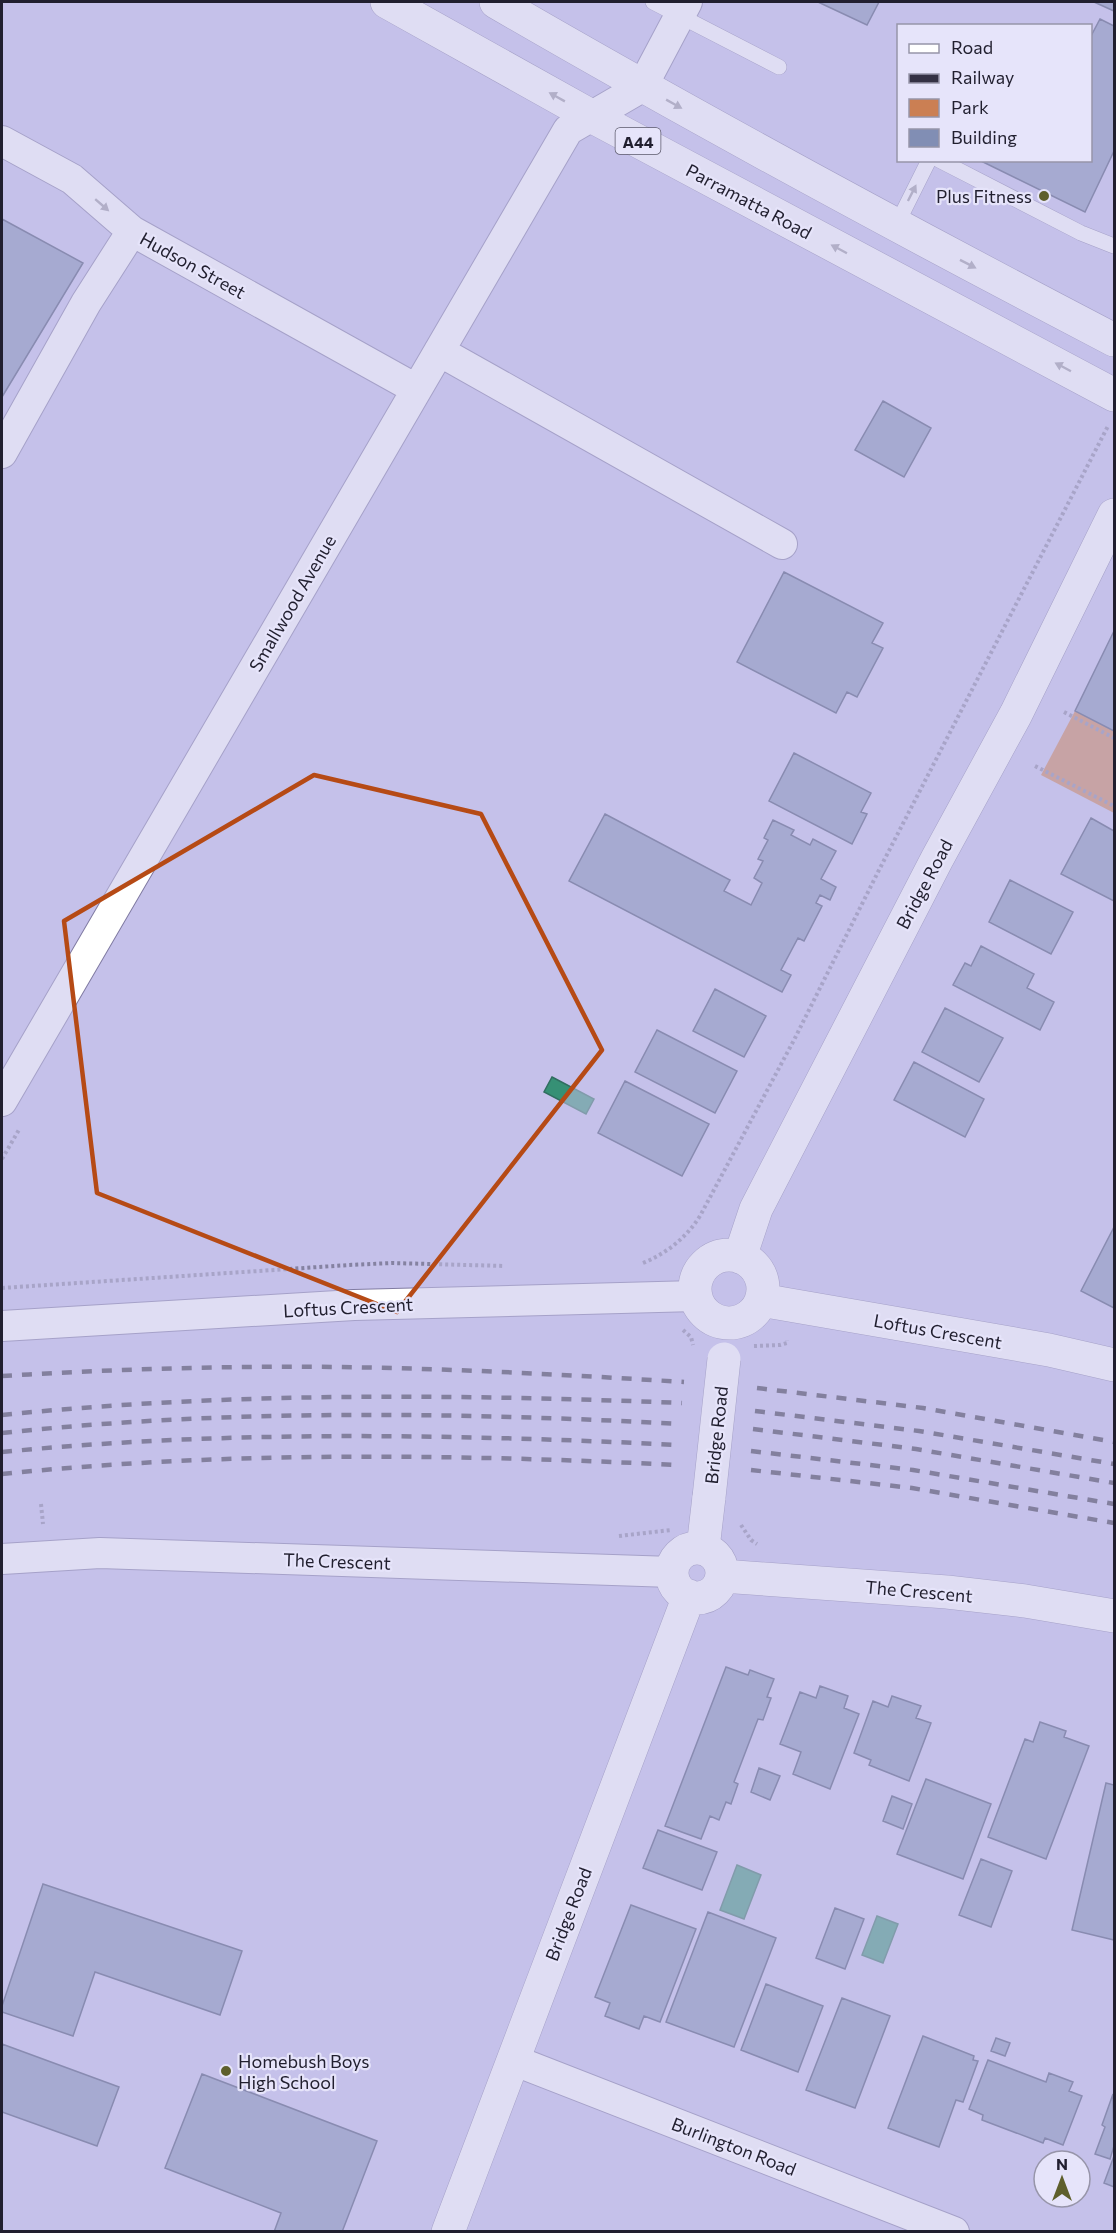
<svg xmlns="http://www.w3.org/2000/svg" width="1116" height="2233" font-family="Commissioner,sans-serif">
	<rect width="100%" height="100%" fill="#c5c1ea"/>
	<path fill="#cb7f53" d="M1075 711 1114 731V813L1041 775Z"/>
	<path fill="#369075" stroke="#306e60" stroke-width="1.5" d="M552 1077 594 1099 586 1114 544 1092Z
		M737 1865 761 1875 744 1919 720 1910Z
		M877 1916 898 1924 883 1963 862 1955Z"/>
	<path fill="#818eb4" stroke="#404b6d" stroke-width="1.5" d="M818 2H879L867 25Z
		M1094 2H1114V11Z
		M1100 19 1114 26V151L1085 212 979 160H1090V38Z
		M2 219 83 263 2 397Z
		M883 401 931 428 904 477 855 450Z
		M784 572 883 623 872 643 883 648 857 697 847 692 836 713 737 662Z
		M1114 631V731L1075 711Z
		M794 753 871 793 861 812 867 814 852 844 769 801Z
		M605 814 730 880 724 891 751 905 762 883 754 878 763 861 758 859 768 840 764 838 773 820 794 830 791 835 810 845 813 839 836 851 821 879 836 887 830 900 820 895 816 903 822 906 804 941 798 938 781 970 791 975 782 992 569 881Z
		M1091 818 1114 831V901L1061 874Z
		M1010 880 1073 912 1051 954 989 922Z
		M981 946 1034 974 1027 988 1054 1002 1040 1030 953 985 965 963 971 966Z
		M715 989 766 1016 744 1057 693 1031Z
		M945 1008 1003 1038 979 1082 922 1052Z
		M657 1030 737 1071 715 1113 635 1072Z
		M914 1062 984 1099 965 1137 894 1100Z
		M625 1081 709 1124 682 1176 598 1133Z
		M1114 1227V1308L1081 1291Z
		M726 1667 748 1675 750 1670 774 1679 767 1697 771 1698 763 1720 758 1719 734 1782 738 1784 731 1804 726 1802 719 1820 710 1816 701 1839 665 1826Z
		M820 1686 848 1696 844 1708 859 1714 830 1789 793 1774 801 1752 780 1744 800 1692 816 1698Z
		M892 1696 921 1706 916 1718 931 1723 909 1781 869 1765 871 1760 854 1753 873 1701 888 1707Z
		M1040 1722 1066 1731 1064 1737 1089 1746 1046 1859 988 1837 1025 1739 1033 1742Z
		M759 1768 780 1776 770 1800 751 1792Z
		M926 1779 991 1804 963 1879 897 1854Z
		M1106 1783 1114 1785V1940L1072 1930Z
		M892 1796 912 1804 903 1829 883 1821Z
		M658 1830 717 1852 702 1890 643 1868Z
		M981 1859 1012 1871 991 1927 959 1915Z
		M43 1884 242 1951 220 2015 95 1972 73 2036 2 2012V2006Z
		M631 1905 696 1929 660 2022 644 2016 639 2029 605 2016 610 2003 595 1997Z
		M835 1908 864 1919 845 1969 816 1958Z
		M708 1912 776 1938 734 2047 666 2022Z
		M766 1984 823 2006 798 2072 741 2050Z
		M842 1998 890 2016 855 2108 806 2090Z
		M923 2036 974 2056 973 2060 978 2061 963 2102 956 2100 939 2147 888 2128Z
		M996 2038 1010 2043 1005 2056 991 2051Z
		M2 2044 119 2087 97 2146 2 2112Z
		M988 2060 1046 2082 1049 2073 1073 2082 1069 2091 1082 2096 1063 2145 1045 2138 1043 2143 982 2120 983 2115 969 2109Z
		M202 2074 377 2141 342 2232H274L281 2213 165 2168Z
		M1113 2094 1114 2146 1110 2159 1095 2154 1105 2127 1102 2125Z
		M1114 2156V2187L1104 2183Z"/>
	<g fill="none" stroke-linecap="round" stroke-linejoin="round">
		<g stroke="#807ba2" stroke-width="16">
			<path id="lane" d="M653 2 779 67
				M939 160 1081 233 1114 246
				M896 226 929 160"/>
		</g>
		<g stroke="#807ba2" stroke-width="32">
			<path id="street" d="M2 141 72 179 132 231 416 389
				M439 351 782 544
				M2 453 86 303 132 231
				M2 1101 568 130 642 87 687 2
				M2 1326 354 1305 696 1296
				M2 1559 100 1553 672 1572
				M513 2060 954 2232"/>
		</g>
		<g stroke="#807ba2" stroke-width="34">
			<path id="secondary" d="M695 1289a34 34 0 1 1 68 0a34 34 0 1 1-68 0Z
				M740 1257 756 1209 937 859 1016 714 1114 515
				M761 1300 1049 1350 1114 1365
				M672 1573a25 25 0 1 1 50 0a25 25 0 1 1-50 0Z
				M703 1548 709 1497
				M722 1576 947 1592 1025 1601 1114 1616
				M448 2232 689 1596"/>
		</g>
		<g stroke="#807ba2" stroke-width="34">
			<path id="highway" d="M387 2 593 117 1114 395
				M496 2C699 120 905 231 1114 340"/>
		</g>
		<path stroke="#8582a1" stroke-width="4" stroke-dasharray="3 3" stroke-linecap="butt" d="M1064 712 1114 738
			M1035 766 1114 806
			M2 1159 20 1128
			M643 1263C667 1253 686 1238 700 1216L794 1040 878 872 1108 426
			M2 1288 349 1265 392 1263 505 1266
			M683 1330 691 1337 693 1345
			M754 1346 780 1345 787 1343V1340
			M41 1504 43 1524
			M741 1525 751 1540 757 1544
			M619 1536 671 1530"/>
		<use href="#lane" stroke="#fff" stroke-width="15"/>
		<use href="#street" stroke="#fff" stroke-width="30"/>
		<use href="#secondary" stroke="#fff" stroke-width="33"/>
		<use href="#highway" stroke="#fff" stroke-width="33"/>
		<path stroke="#343144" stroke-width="4.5" stroke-dasharray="10 10" stroke-linecap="butt" d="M2 1376C82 1371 162 1368 243 1367 390 1365 538 1373 684 1382
			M757 1388 923 1408 1114 1442
			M755 1411 919 1431 1114 1464
			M2 1415C228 1392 455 1394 682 1403
			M753 1429 916 1449 1114 1483
			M2 1433C227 1409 454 1412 681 1424
			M751 1451 913 1470 1114 1504
			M2 1452C227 1430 453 1434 679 1445
			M751 1470 912 1488 1114 1523
			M2 1474C226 1451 453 1454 678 1465"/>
		<g stroke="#807ba2" stroke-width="34" stroke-linecap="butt">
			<path id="secondary-bridge" d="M709 1497 724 1359"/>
		</g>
		<use href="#secondary-bridge" stroke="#fff" stroke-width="33"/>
	</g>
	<defs><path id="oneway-solid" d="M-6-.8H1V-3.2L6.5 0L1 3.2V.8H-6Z" transform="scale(1.5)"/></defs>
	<g fill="#9b9aa1">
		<use href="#oneway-solid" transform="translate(557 97) rotate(-151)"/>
		<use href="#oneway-solid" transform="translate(674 104) rotate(29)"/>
		<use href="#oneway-solid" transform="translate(912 193) rotate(-63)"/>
		<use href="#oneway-solid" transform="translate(102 205) rotate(41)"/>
		<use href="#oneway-solid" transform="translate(839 249) rotate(-152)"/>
		<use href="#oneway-solid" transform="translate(968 264) rotate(27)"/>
		<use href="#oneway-solid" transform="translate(1063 367) rotate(-152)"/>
	</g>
	<path d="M0 0H1116V2233H0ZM314 775 481 814 602 1050 397 1312 97 1193 64 921Z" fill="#c5c1ea" fill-opacity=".55" fill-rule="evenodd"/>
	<path fill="none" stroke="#b64a15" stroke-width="4.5" stroke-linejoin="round" d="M314 775 481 814 602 1050 397 1312 97 1193 64 921Z"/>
	<g fill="#5e5f2c" stroke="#e6e4fa" stroke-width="2">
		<circle cx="1044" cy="196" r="6"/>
		<circle cx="226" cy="2071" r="6"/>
	</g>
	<g text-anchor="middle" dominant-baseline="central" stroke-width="4.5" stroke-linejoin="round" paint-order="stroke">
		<rect fill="#e6e4fa" stroke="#5c5a6c" stroke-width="1.5" x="615.5" y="128" width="45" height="26" rx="4.5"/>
		<g font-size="16" font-weight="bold" fill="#211f2f">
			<text x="638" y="141">A44</text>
		</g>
		<g font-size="18" fill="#211f2f" stroke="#e6e4fa" text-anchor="end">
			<text x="1032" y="196">Plus Fitness</text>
			<text x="238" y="2061" text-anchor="start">Homebush Boys<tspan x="238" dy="21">High School</tspan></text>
		</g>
		<g font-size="18" fill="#211f2f" stroke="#e6e4fa">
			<text transform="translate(749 201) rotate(28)">Parramatta Road</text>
			<text transform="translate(193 265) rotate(29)">Hudson Street</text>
			<text transform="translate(292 603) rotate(-60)">Smallwood Avenue</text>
			<text transform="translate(924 884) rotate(-62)">Bridge Road</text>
			<text transform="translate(348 1307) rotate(-3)">Loftus Crescent</text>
			<text transform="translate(938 1331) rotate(10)">Loftus Crescent</text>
			<text transform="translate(716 1435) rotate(-84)">Bridge Road</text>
			<text transform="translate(337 1561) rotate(2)">The Crescent</text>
			<text transform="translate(919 1591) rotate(5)">The Crescent</text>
			<text transform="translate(568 1914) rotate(-69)">Bridge Road</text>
			<text transform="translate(734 2146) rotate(21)">Burlington Road</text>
		</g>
	</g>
	<rect width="1116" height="2233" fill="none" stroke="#211f2f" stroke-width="6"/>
	<rect x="897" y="24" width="195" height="138" fill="#e6e4fa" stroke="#9795a9" stroke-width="1.5"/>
	<rect x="909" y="44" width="30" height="9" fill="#ffffff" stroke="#9795a9" stroke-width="1.5"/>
	<text x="951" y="54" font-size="18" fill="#211f2f">Road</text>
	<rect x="909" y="74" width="30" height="9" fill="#343144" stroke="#9795a9" stroke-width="1.5"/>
	<text x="951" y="84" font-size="18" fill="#211f2f">Railway</text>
	<rect x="909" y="99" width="30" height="18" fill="#cb7f53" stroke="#9795a9" stroke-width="1.5"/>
	<text x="951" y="114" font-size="18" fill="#211f2f">Park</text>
	<rect x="909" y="129" width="30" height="18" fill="#818eb4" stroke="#9795a9" stroke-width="1.5"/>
	<text x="951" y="144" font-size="18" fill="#211f2f">Building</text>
	<g transform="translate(1062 2179)"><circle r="28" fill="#e6e4fa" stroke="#9795a9" stroke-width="1.5"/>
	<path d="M0-4.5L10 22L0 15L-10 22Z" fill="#5e5f2c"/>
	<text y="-9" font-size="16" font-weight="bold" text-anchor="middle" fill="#211f2f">N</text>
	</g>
</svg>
